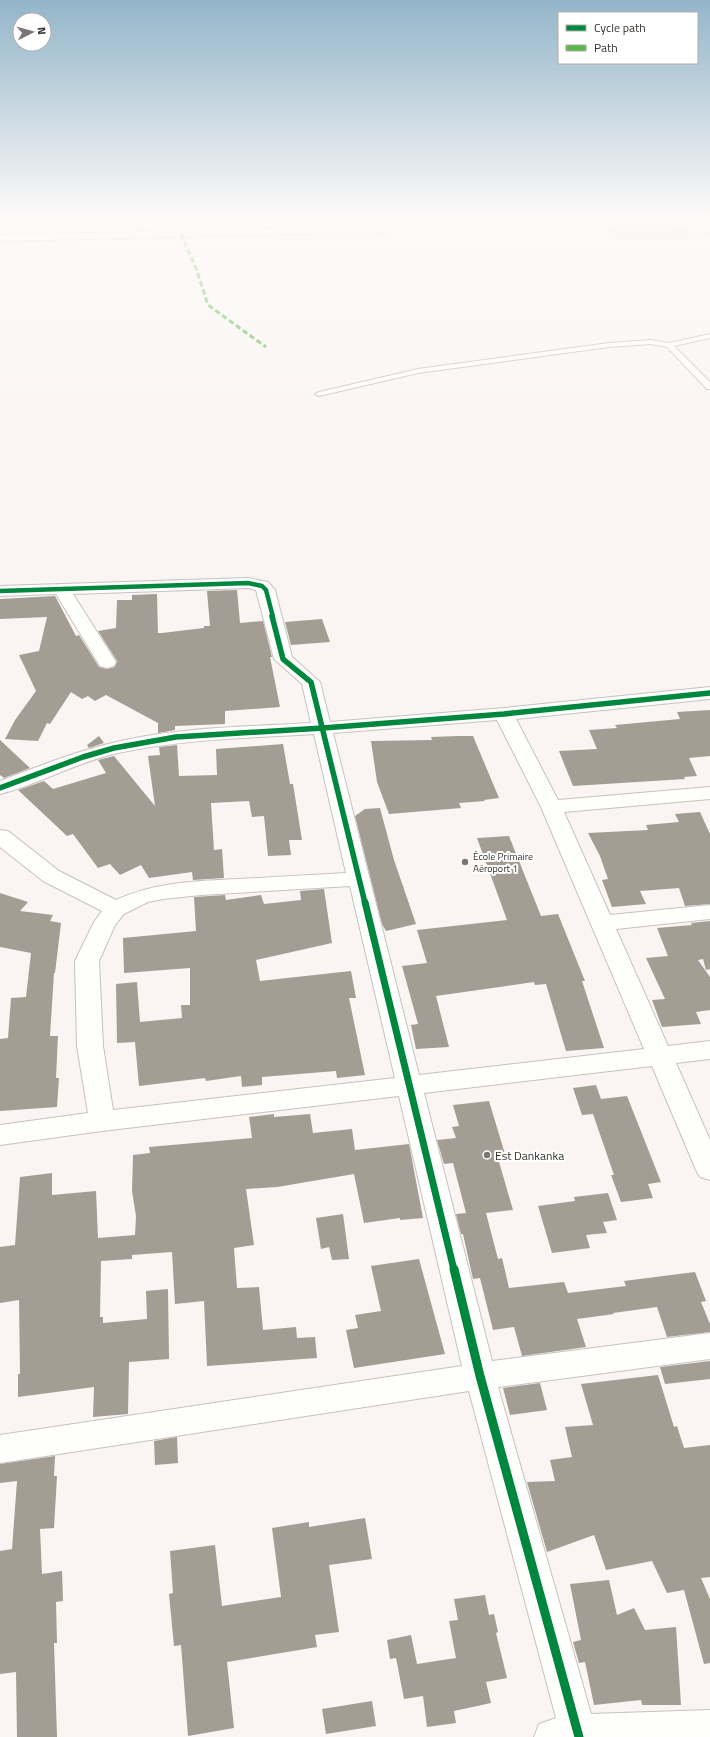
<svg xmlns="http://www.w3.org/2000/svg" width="710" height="1737" font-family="'Titillium Web',sans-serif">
	<rect width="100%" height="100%" fill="#faf5f2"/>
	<path fill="#f1dcdd" d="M620 220 668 221 671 228H684L691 240H611L606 228H622Z"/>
	<path fill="#a39d94" d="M237 590 240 623 263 621 272 657H270L280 707 225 711V724L175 726V730L158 733V723L106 695 95 701 88 696 82 699 71 692 50 724 47 723 38 741 5 739 15 720 36 691 19 655 39 651 47 617 0 619V599L55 596 76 636 79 635 99 667 107 669 115 667 117 661 98 631 116 628 117 600H132V595L157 594 158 633H162L204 628V626H210L207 591Z
		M322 619 330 642 291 645 285 622Z
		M710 710V756L689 758 697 776 684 777 685 779 573 786 559 751 597 749 589 730 617 728 615 725 680 719 677 712Z
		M99 736 104 743 89 748 87 745Z
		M458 736H473L499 798 484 800 485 801 459 803 461 808 389 814 377 782 371 741 432 740 431 737Z
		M0 740 30 768 4 778 0 775Z
		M283 744 290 784H293L302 840H289L291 855 268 856 264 816 252 817 249 801 211 803 214 850 222 849 224 878 193 880 192 872 149 878 141 865 120 875 110 864 98 868 73 834 67 836 18 790 44 781 53 789 106 773 98 760 114 756 155 806 148 756 160 755 159 747 177 745 179 776 217 775 216 749Z
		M380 808 394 860 416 924 386 931 382 924 355 816 365 809Z
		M700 812 710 834V904L685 906 679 888 640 891 646 904 612 907 602 880 608 879 600 856 588 833 648 830 646 825 679 822 675 814Z
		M509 836 541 916 558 914 585 981H582L604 1048 566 1051 546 984 535 985 534 982 436 996 449 1047 416 1049 411 1025 418 1024 402 966 427 963 417 930 507 920 477 838Z
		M324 889 332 943 256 960 260 981 351 971 356 998H349L365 1075 337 1078 336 1071 262 1077V1085L242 1087 241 1076 206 1081 205 1078 139 1086 135 1042 117 1043 116 984 137 982 140 1022 182 1018 181 1005H190V968L124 973 123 938 196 931 194 897 225 895 226 900 261 895 264 904 301 900 300 891Z
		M0 893 28 902 20 911 53 915 50 921 61 923 55 973H54L50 1036H58L56 1078H59L57 1107 0 1111V1039L8 1038 11 998 26 997 31 953 0 947Z
		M710 921V969L706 970 703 959 698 960 710 977V1010L696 1012 701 1024 662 1027 652 1000 665 999 646 958 668 956 657 928 692 925 691 923Z
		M596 1085 601 1099 627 1096 661 1182 648 1184 653 1198 621 1202 611 1175H614L593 1114 582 1115 573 1088Z
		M489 1101 505 1154 497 1155 513 1210 486 1213 498 1259 502 1258 509 1288 564 1282 568 1293 626 1286 624 1281 695 1272 706 1301 701 1302 710 1324V1332L667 1337 657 1307 613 1313 614 1314 577 1319 586 1347 522 1356 514 1327 493 1330 480 1278 473 1279 463 1234H461L456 1214 466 1213 453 1163 444 1164 437 1140 456 1138 452 1127 459 1126 453 1105Z
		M274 1114V1117L310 1114 313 1133 352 1129 355 1150 409 1144 423 1218 400 1220V1218L364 1223 354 1174 277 1187 246 1189 254 1245 234 1248 237 1288 259 1287 263 1330 296 1327 297 1338 315 1337 317 1358 207 1366 204 1301 175 1304 172 1252 132 1255V1259L101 1261 100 1317H103V1323L147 1319 146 1291 168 1289 169 1359 129 1362 128 1414 93 1417 94 1387 18 1397V1374H20L19 1300 0 1303V1247L15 1245 20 1177 52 1173V1195L96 1191 98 1238 135 1235 136 1216 132 1191 133 1155 150 1153 149 1147 252 1138 249 1117Z
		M608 1193 617 1220 603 1222 607 1233 586 1235 590 1248 552 1253 538 1206 575 1201 574 1197Z
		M343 1214 349 1259 332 1260 329 1247 321 1249 316 1218Z
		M419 1259 445 1354 354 1368 346 1330 358 1328 355 1315 381 1311 371 1266Z
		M710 1361V1379L665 1384 660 1367Z
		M658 1375 674 1427 677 1426 684 1448 710 1445V1577L701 1578 710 1599V1663L704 1664 684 1590 667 1593 652 1561 606 1570 594 1535 547 1552 527 1482 555 1481 550 1460 572 1457 565 1427 593 1425 581 1384Z
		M540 1383 547 1410 510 1415 503 1388Z
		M177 1437 178 1463 155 1465 154 1441Z
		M55 1456 54 1476H57L54 1528 40 1529 42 1574 62 1571 63 1601 56 1602 57 1643H54L57 1737H17L16 1672 0 1674V1551L12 1549 17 1481 0 1483V1464Z
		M365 1518 372 1559 329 1565 339 1632 315 1635 317 1647 227 1662 234 1728 188 1736 181 1645 174 1646 169 1594 173 1593 170 1551 215 1545 222 1606 281 1597 272 1528 309 1522V1527Z
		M609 1580 617 1615 634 1608 645 1630 676 1627 681 1705H642L641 1700 594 1705 585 1662 579 1663 573 1642 581 1640 570 1584Z
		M485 1595 489 1615 494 1614 498 1632 496 1633 507 1678 486 1682 491 1703 454 1711 456 1723 427 1727 423 1696 404 1699 396 1658 390 1659 387 1640 411 1635 417 1664 456 1658 449 1621 458 1620 454 1599Z
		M372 1701 376 1726 326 1734 322 1709Z"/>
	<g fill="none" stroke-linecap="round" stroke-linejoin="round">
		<g stroke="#c7c2bf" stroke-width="2">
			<path id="lane" d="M710 228V232L689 233 686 231 689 229Z
				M710 334V338L674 346 710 382V389H707L667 347 651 344 609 347 418 373 319 396 315 394 319 392 418 369 609 343 651 340 669 343Z"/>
		</g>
		<g stroke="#c7c2bf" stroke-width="2">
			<path id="street" d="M238 215H255L296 229 385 226 397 223 407 215H418C409 227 399 230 385 232L0 241V235L275 229 239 217Z
				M248 578 268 582 275 590 292 657 320 682 330 722 504 708 710 687V699L516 719 558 800 710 787V799L564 812 610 915 710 905V919L616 929 668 1046 710 1041V1059L676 1063 710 1140V1180L700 1177 696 1170 652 1066 424 1093 492 1361 710 1333V1359L498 1387 591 1714 710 1710V1737H534L539 1724 556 1718 469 1391 0 1463V1435L462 1366 399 1096 102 1131 0 1145V1125L88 1113 77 1046 75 961 94 922 102 911 43 881 0 847V830L8 831 59 871 116 900C155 882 197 881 239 879 275 877 311 875 346 873L314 734C248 738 182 739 118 753 77 762 40 784 0 794V781C37 767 74 752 112 743 177 727 245 727 311 723L302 684 274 659 256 590 248 588 73 594 116 662 114 666 107 668 100 666 56 594 0 596V586ZM497 720 541 807 644 1049 419 1075 333 733ZM350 886 395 1078 113 1110 103 1046 99 961 115 925 124 914 148 902 163 899 201 895Z"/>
		</g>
		<use href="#lane" fill="#fefefd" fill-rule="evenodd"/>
		<use href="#street" fill="#fefefd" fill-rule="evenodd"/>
		<path stroke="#58b947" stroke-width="3" stroke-dasharray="5.5 3" stroke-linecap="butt" d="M181 234 197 271 208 305 266 347"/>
		<g stroke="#fff" stroke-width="6">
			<path id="cycleway-far3" d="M0 591 248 583 262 586 266 590 273 617"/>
		</g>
		<g stroke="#fff" stroke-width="8">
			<path id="cycleway-far2" d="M272 616 283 659 311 682 365 903
				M0 788 83 757 114 748 176 737 323 728 504 714 710 693"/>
		</g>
		<g stroke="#fff" stroke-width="10">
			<path id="cycleway-far1" d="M365 902 454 1270"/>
		</g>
		<g stroke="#fff" stroke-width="12">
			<path id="cycleway" d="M454 1269 480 1376 579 1737"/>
		</g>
		<use href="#cycleway-far3" stroke="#00873e" stroke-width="4.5"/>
		<use href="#cycleway-far2" stroke="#00873e" stroke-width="5.5"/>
		<use href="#cycleway-far1" stroke="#00873e" stroke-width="7"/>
		<use href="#cycleway" stroke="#00873e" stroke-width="9"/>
	</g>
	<linearGradient id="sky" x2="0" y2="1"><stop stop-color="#93b5c9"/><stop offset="0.47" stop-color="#fdfaf9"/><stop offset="1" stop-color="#fdfaf9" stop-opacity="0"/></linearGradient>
	<rect width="710" height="459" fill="url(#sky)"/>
	<g fill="#7b7673" stroke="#fff" stroke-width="1.5">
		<circle cx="465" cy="862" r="4"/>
		<circle cx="487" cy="1155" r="4"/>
	</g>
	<g text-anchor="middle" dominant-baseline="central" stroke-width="4" stroke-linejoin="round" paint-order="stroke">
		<g font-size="10" fill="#37322e" stroke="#fff" text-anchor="start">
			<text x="473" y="856">École Primaire<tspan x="473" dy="12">Aéroport 1</tspan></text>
		</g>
		<g font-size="12" fill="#37322e" stroke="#fff" text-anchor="start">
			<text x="495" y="1155">Est Dankanka</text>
		</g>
	</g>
	<rect x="558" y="12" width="140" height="52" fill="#ffffff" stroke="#afadab"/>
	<rect x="566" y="25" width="20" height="6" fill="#00873e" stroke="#afadab"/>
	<text x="594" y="32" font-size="12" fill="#37322e">Cycle path</text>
	<rect x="566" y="45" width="20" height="6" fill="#58b947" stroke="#afadab"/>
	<text x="594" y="52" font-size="12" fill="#37322e">Path</text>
	<g transform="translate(32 32) rotate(84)"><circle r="19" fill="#ffffff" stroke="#afadab"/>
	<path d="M0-3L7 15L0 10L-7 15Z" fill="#7b7673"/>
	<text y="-6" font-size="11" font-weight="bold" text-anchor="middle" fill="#37322e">N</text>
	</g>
</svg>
